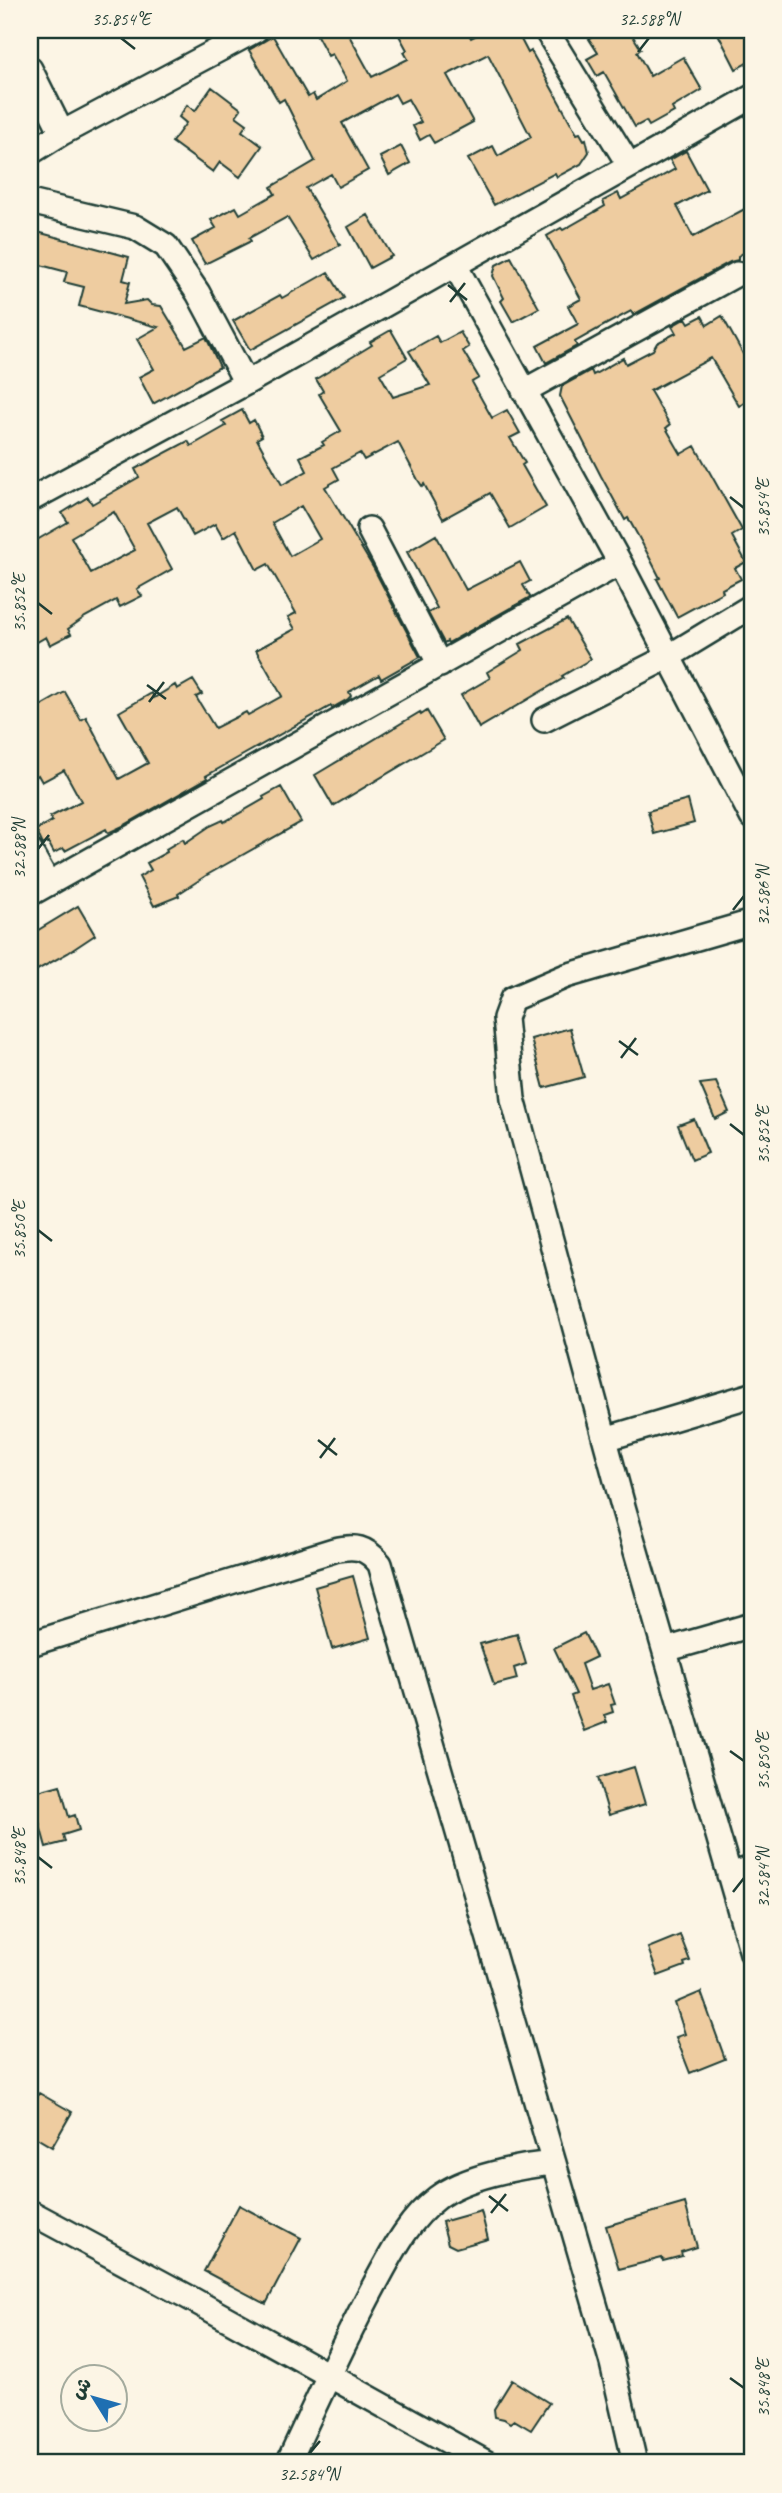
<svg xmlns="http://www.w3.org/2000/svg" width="782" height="2493" font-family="Caveat,'Playpen Sans Arabic',sans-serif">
	<rect width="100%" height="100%" fill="#fcf5e5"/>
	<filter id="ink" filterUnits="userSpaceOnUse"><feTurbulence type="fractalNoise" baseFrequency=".0143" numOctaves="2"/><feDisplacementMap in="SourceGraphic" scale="14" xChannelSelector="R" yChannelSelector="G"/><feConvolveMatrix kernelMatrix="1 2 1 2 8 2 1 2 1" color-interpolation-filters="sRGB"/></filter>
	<g filter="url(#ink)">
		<path fill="#eecca0" stroke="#1f3d34" stroke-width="2" fill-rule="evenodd" d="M314 30H346L372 77 408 59 404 52 407 50 396 30H467L471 38 487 30H516L528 53 531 51 577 134 580 133 584 140 586 139 589 152 581 164 557 177 555 173 494 205 468 159 493 146 498 156 531 137 488 54 447 75 473 122 434 143 429 135 420 140 413 126 421 122 408 99 400 103 395 94 342 123 368 170 338 187 331 174 306 188 340 245 314 260 287 217 249 238 251 241 205 264 192 241 216 228 211 220 236 207 240 214 275 194 271 187 315 161 284 99 279 102 249 50 273 36 308 97 313 94 316 100 347 81 332 54 328 56Z
			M604 30H629L641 49 637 52 650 76 683 57 702 90 672 108 674 112 649 126 646 121 635 127 604 72 597 76 587 59 598 53 589 39Z
			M716 30H752V60L736 69Z
			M212 87 241 109 236 116 247 124 242 131 262 146 240 177 220 162 213 172 172 142 186 123 179 117 187 105 195 111Z
			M401 146 410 163 389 175 380 157Z
			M686 151 707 190 677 206 693 237 752 205V248L738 256V260L730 262 633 315 631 311 605 325 575 342 577 346 546 363 537 346 578 324 568 306 581 299 547 236 561 228 563 230 605 206 603 201 618 193 621 199 675 169 670 160Z
			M368 215 392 256 370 268 348 227Z
			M30 230 129 257 123 280 130 282 124 304 147 300 152 305 161 306 186 347 206 337 220 367 153 404 139 377 154 369 137 339 158 327 79 306 84 287 64 282 67 272 37 264 39 260 30 258Z
			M511 257 539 308 513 322 501 301 504 298 493 276 496 265Z
			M328 272 344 298 250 350 233 321 280 295 282 298Z
			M702 316 707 325 722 316 743 354 752 349V398L739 406 711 358 650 391 670 425 666 428 681 454 695 446 742 530 732 536 746 562 735 568 741 579 722 589 723 592 677 617 657 579 660 578 642 543 628 518 625 520 601 476 560 396 562 386 591 370 593 375 623 358 626 364 653 350 657 343 676 333 672 326 686 318 689 323Z
			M391 330 407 358 380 374 393 397 430 385 409 351 436 336 440 343 460 332 469 347 463 351 479 378 472 382 492 418 507 410 520 433 510 438 525 463 522 465 546 507 510 528 490 493 443 519 424 484 422 486 418 480 398 442 364 460 360 453 333 468 339 479 325 487 374 569 420 657 381 679 379 675 349 692 351 696 348 699 332 708 331 706 236 759 206 776 207 778 123 826 108 833 106 829 65 851 63 848 54 853 48 842 43 845 36 830 52 821 50 817 81 801 64 770 42 782 38 775 30 780V712L65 692 81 720 86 717 119 779 148 763 119 712 152 693 154 698 175 685 177 689 193 680 202 694 196 697 215 728 246 712 248 715 282 696 256 650 295 629 288 617 296 613 268 564 257 570 236 530 223 538 215 524 193 536 177 507 147 523 172 569 137 589 142 596 120 607 116 600 85 617 68 629 71 634 50 645 46 637 30 646V544L68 522 62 513 88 497 92 504 139 477 135 469 188 441 191 446 226 426 222 421 242 410 249 423 254 420 262 436 257 439 282 485 307 471 300 457 324 445 322 442 341 431 319 394 323 391 316 379 372 345 370 342ZM301 506 320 539 290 556 272 523ZM114 512 135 550 91 573 71 537Z
			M436 535 466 590 520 562 530 581 523 585 530 597 448 643 447 641 444 643 428 613 437 608 407 552Z
			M567 619 591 659 562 676 564 678 479 728 461 695 490 678 487 672 523 650 520 644Z
			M427 711 444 740 333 806 315 775 420 712 421 715Z
			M281 787 301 822 207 875 178 894 179 896 154 906 139 877 151 870 147 863 167 852 166 849 183 839 185 843 210 826 223 820 224 822 264 799 263 797Z
			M688 800 694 823 654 834 648 811Z
			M78 906 95 935 68 953 30 974V935Z
			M570 1028 584 1077 544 1088 531 1039Z
			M716 1082 729 1112 715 1119 700 1084Z
			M694 1119 708 1153 692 1160 678 1125Z
			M353 1576 370 1638 332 1649 315 1587Z
			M584 1633 596 1657 581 1664 590 1690 608 1684 615 1704 611 1705 613 1712 604 1715 607 1722 584 1731 571 1696 576 1694 554 1648Z
			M517 1634 526 1664 514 1668 517 1679 494 1685 480 1644Z
			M634 1767 645 1804 609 1815 598 1778Z
			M60 1785 69 1817 75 1815 79 1830 63 1835 65 1842 46 1847 31 1793Z
			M680 1935 690 1961 684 1963 685 1966 658 1976 648 1948Z
			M701 1992 725 2059 690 2073 676 2037 685 2034 675 2003Z
			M39 2093 72 2112 52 2147 30 2134V2108Z
			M685 2203 697 2247 681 2252 682 2256 663 2261 662 2258 619 2269 606 2226Z
			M239 2205 301 2238 266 2304 204 2271Z
			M481 2211 488 2239 456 2248 448 2244 442 2222Z
			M512 2380 549 2403 531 2430 514 2420 510 2423 504 2419 495 2417 494 2409Z"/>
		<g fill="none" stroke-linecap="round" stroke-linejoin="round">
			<g stroke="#1f3d34" stroke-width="28">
				<path id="minor" d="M546 30 629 165
					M30 69 62 133
					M30 153 62 133 256 30
					M30 202 135 227 166 246 198 293 246 383
					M455 265 620 563 752 817
					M524 391 737 274
					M30 500 246 383 752 97
					M369 529 440 665
					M544 720 668 657 752 606
					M30 851 48 883
					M30 894 620 563
					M752 922 566 976 512 999 505 1018 513 1099 624 1510 752 1953
					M605 1439 752 1395
					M30 1644 334 1550C355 1545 366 1547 380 1564L612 2363 635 2463
					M665 1650 752 1625
					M729 1875 752 1868
					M30 2212 188 2297 487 2463
					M288 2463C316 2403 343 2343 375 2284 392 2253 408 2220 437 2198 463 2177 521 2166 554 2163"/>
			</g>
			<use href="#minor" stroke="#fcf5e5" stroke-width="23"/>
		</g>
	</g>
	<path fill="none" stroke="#1f3d34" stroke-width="2.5" d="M121 38 135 49M638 52 649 38M448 285 467 300M450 302 465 283M730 497 744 508M38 603 52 614M147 685 166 699M149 702 164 682M38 849 49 835M733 910 744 896M619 1041 638 1055M621 1058 636 1038M730 1124 744 1135M38 1230 52 1241M318 1440 337 1455M320 1458 335 1438M730 1751 744 1761M38 1857 52 1868M733 1892 744 1878M489 2196 508 2211M491 2213 506 2194M730 2378 744 2388M309 2454 320 2441"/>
	<rect width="782" height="2493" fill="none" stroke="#fcf5e5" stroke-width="77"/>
	<g transform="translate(94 2398) rotate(307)"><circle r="33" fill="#fcf5e5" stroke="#a4ab9e" stroke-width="2"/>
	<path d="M0-5L12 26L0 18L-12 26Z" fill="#1f6fb2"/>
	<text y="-10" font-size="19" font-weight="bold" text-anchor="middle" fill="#1f3d34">ش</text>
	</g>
	<rect x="38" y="38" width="706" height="2416" fill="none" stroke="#1f3d34" stroke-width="2.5"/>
	<g font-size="18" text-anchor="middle" fill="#1f3d34">
		<text x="121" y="25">35.854°E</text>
		<text x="649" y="25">32.588°N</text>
		<text transform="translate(763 508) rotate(-90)" y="6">35.854°E</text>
		<text transform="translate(19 603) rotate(-90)" y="6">35.852°E</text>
		<text transform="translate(19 849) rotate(-90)" y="6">32.588°N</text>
		<text transform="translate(763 896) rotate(-90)" y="6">32.586°N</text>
		<text transform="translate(763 1135) rotate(-90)" y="6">35.852°E</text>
		<text transform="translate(19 1230) rotate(-90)" y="6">35.850°E</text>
		<text transform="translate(763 1761) rotate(-90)" y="6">35.850°E</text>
		<text transform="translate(19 1857) rotate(-90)" y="6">35.848°E</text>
		<text transform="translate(763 1878) rotate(-90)" y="6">32.584°N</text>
		<text transform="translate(763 2388) rotate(-90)" y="6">35.848°E</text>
		<text x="309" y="2480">32.584°N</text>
	</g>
</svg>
